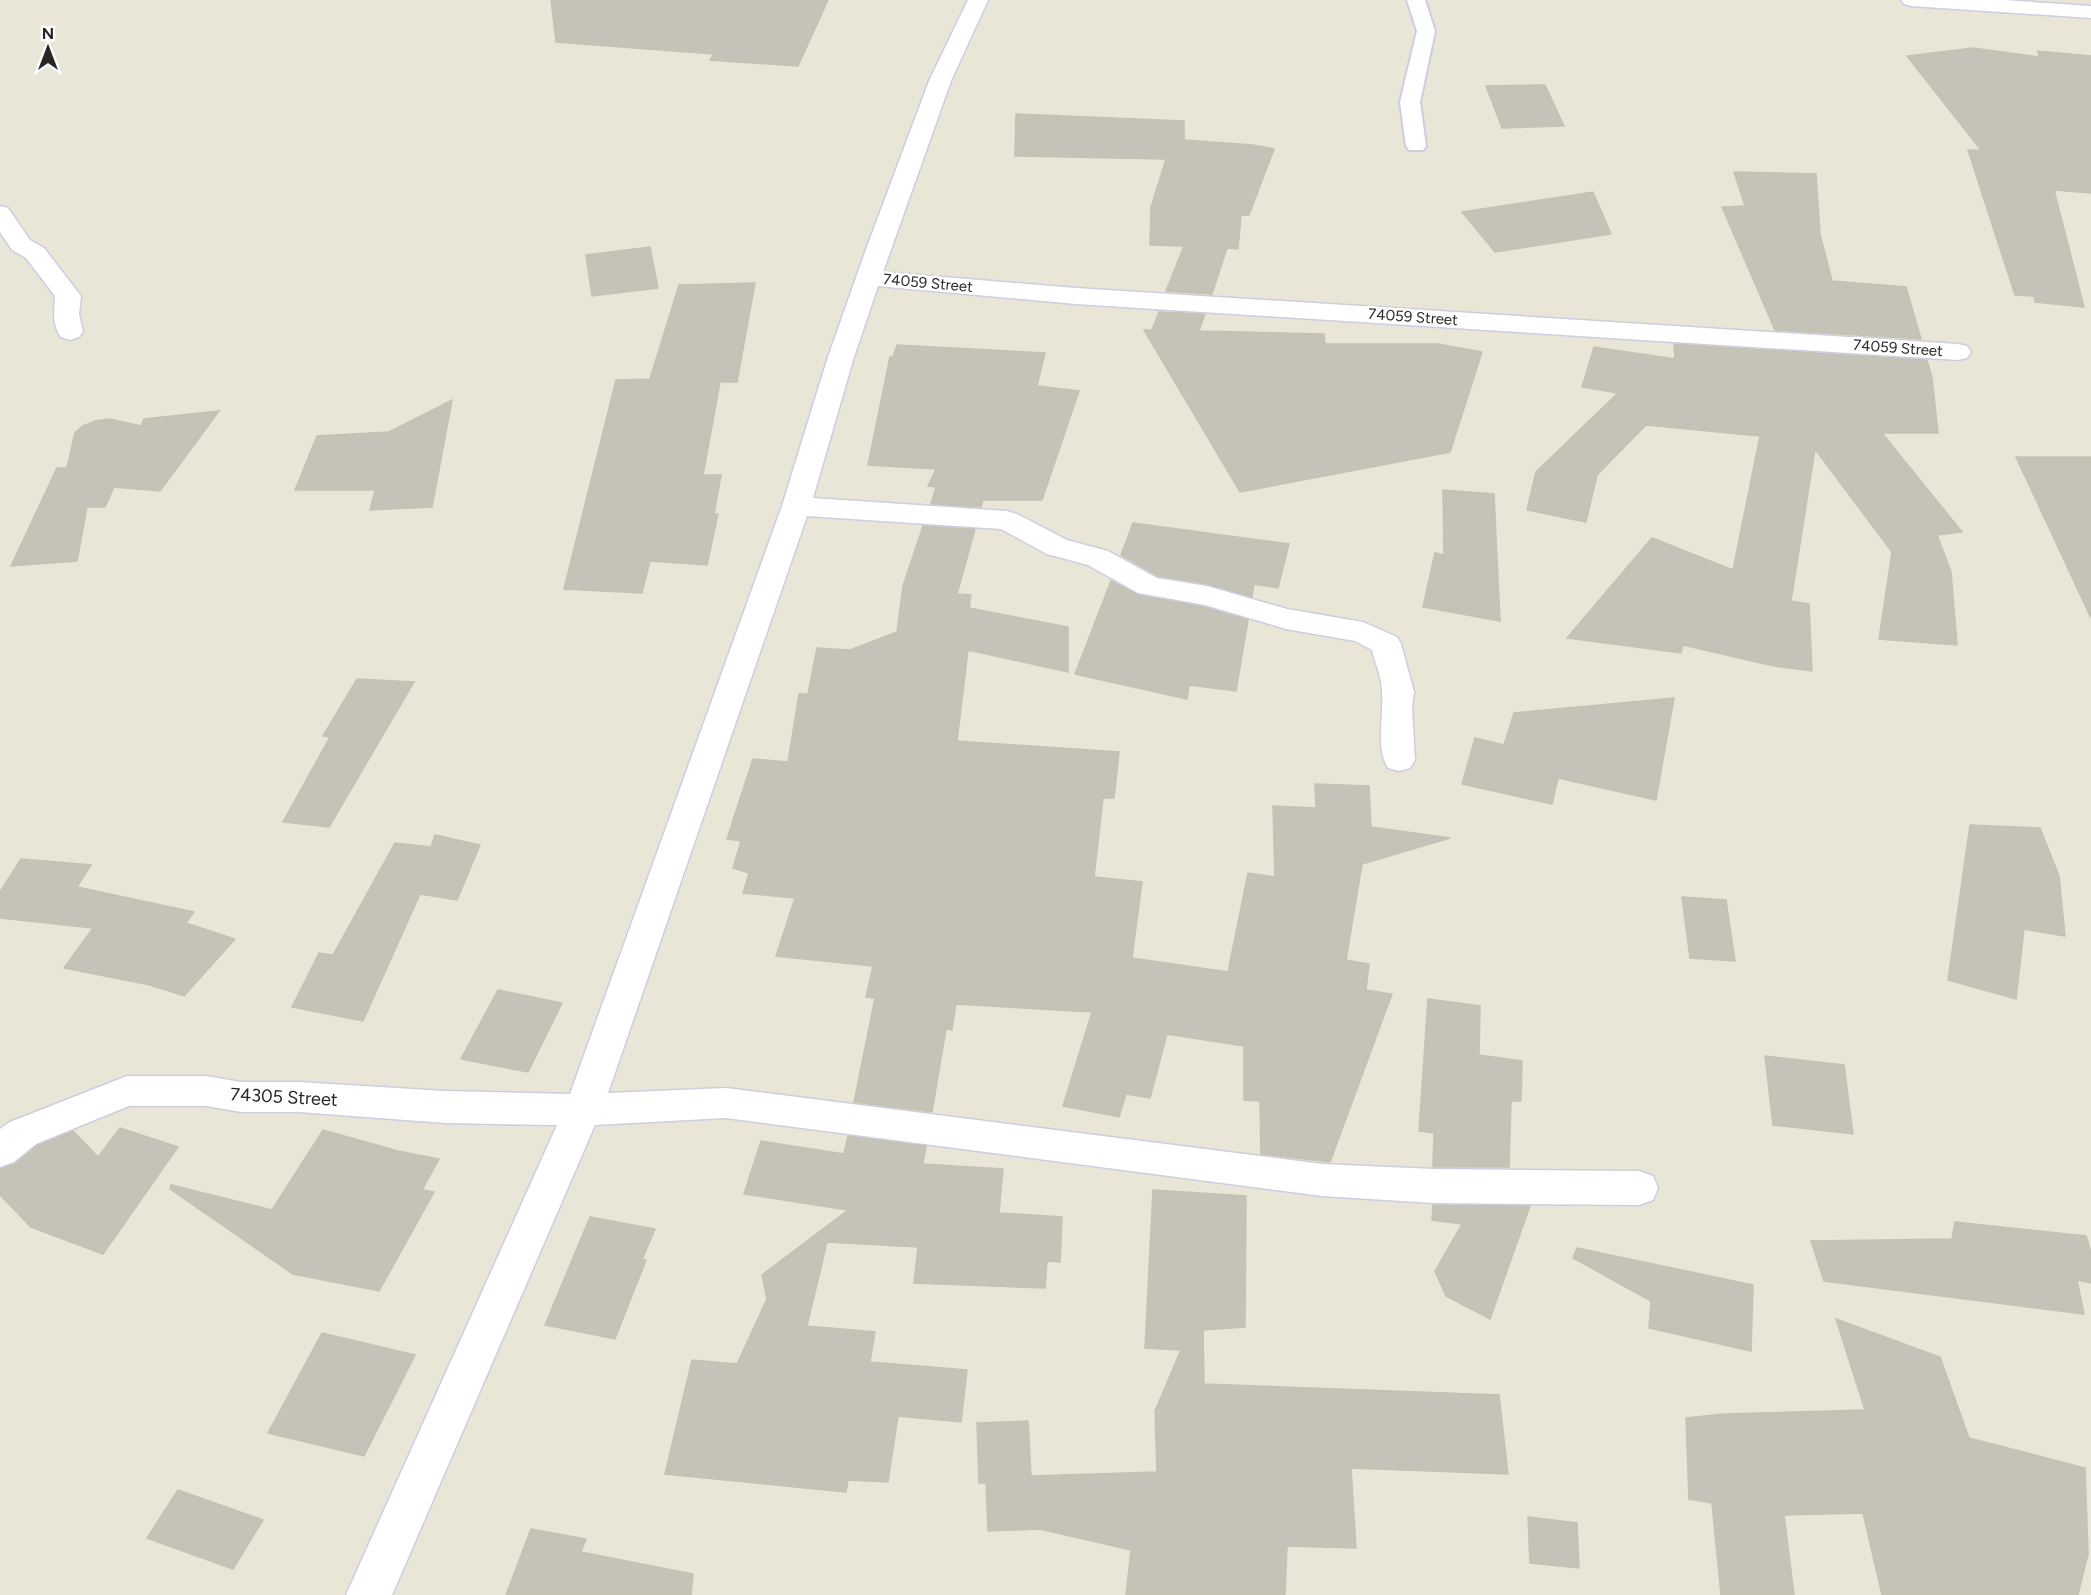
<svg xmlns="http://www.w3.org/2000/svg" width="2091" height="1595" font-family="Figtree,sans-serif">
	<rect width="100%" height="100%" fill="#eae6d7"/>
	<path fill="#c5c2b7" stroke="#c5c2b2" stroke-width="1.5" d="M551 0H828L798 66 710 60 714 54 556 42Z
		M1973 48 2039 57 2038 51 2091 56V193L2054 190 2084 307 2035 302 2034 296 2015 295 1968 150H1981L1907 56Z
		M1545 85 1564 126 1502 128 1486 86Z
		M1016 114 1184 121V140L1253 145 1274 149 1249 215H1241L1238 249 1227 248 1212 294 1166 291 1184 246 1150 245 1151 207 1166 159 1015 156Z
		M1734 172 1816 174 1820 234 1832 281 1906 287 1921 339 1775 330 1722 207 1745 206Z
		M1593 192 1611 234 1495 252 1462 212Z
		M650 247 658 288 592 296 586 255Z
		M755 283 737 382H720L703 475H721L714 514H718L707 565 650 561 642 593 564 589 616 380 650 379 679 285Z
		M1159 312 1205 314 1199 331 1324 334 1325 344H1438L1482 352 1450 452 1240 492 1144 330H1152Z
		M1674 344 1927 360 1932 378 1938 433H1882L1962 532 1937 535 1951 572 1957 645 1879 639 1892 552 1815 449 1791 601 1809 604 1812 671 1774 666 1683 645 1681 653 1567 638 1652 538 1733 570 1760 436 1646 425 1597 475 1586 522 1527 510 1536 472 1618 393 1582 387 1594 347 1675 359Z
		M897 345 1045 353 1037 386 1079 391 1042 500H983L981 507 931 504 936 487 928 486 936 469 868 465 890 357H893Z
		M452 400 432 507 370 510 375 490H295L317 436 389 432Z
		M219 411 160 491 114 487 105 507H87L77 561 11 566 57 468H67L75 433 83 426 95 421 110 419 141 426 144 419Z
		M2016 457H2091V618Z
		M1443 490 1494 494 1500 621 1423 607 1435 553 1444 555Z
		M1133 523 1289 544 1278 588 1254 584 1252 597 1207 584 1158 576 1121 555Z
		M923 526 975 529 957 594 971 595 969 608 1068 627V672L968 650 957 741 1119 752 1114 798H1103L1094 877 1142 882 1132 958 1228 972 1248 873 1275 877 1273 806 1316 808 1315 784 1369 786 1371 827 1450 838 1362 864 1346 960 1369 964 1366 990 1392 994 1330 1162 1261 1154 1260 1101 1244 1100V1046L1167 1034 1150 1098 1126 1094 1119 1117 1063 1106 1092 1012 956 1004 952 1030 946 1029 932 1112 854 1102 875 998 866 997 873 966 776 956 795 898 743 893 749 873 733 868 741 841 727 839 753 759 788 762 799 694H808L817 648 850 650 897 632 903 586Z
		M1111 581 1138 595 1204 607 1248 620 1236 691 1189 685 1187 699 1075 674Z
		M357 679 414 682 329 827 283 822 330 737 323 736Z
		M1674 698 1656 800 1558 778 1552 804 1462 784 1475 738 1504 745 1514 713Z
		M1970 825 2040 828 2059 876 2065 936 2024 929 2016 999 1948 980Z
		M435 835 480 845 457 900 420 894 363 1021 292 1007 319 953 333 955 395 843 431 847Z
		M21 859 91 865 77 887 194 912 186 923 235 939 184 996 150 985 64 968 93 928 0 918V892Z
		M1682 897 1726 900 1735 961 1690 958Z
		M498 990 562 1003 528 1072 461 1059Z
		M1428 999 1480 1006 1479 1055 1522 1061 1521 1101H1511L1509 1167H1433L1434 1133 1419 1131Z
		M1765 1056 1844 1065 1853 1134 1773 1125Z
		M120 1128 178 1147 103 1254 31 1227 0 1195V1169L15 1164 37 1146 73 1131 98 1157Z
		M323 1130 398 1151 439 1159 422 1190 434 1192 379 1291 293 1274 170 1189 171 1185 272 1210Z
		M848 1136 926 1146 923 1164 1003 1169 999 1213 1062 1217 1060 1262 1047 1261 1045 1288 914 1283 918 1247 827 1242 807 1326 875 1332 870 1362 967 1370 961 1422 898 1416 888 1482 848 1480 846 1492 665 1474 692 1360 737 1364 767 1299 762 1275 848 1210 744 1194 761 1141 844 1154Z
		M1153 1190 1246 1196 1245 1327 1203 1330 1204 1384 1499 1395 1508 1474 1351 1468 1356 1548 1287 1546 1285 1595H1126L1131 1550 1040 1529 988 1531 986 1483H979L977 1423 1028 1421 1031 1476 1157 1472 1155 1411 1181 1350 1145 1348Z
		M1433 1205 1530 1206 1490 1319 1446 1296 1435 1271 1462 1224 1432 1220Z
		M590 1217 655 1229 642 1260H646L615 1339 545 1325Z
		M1955 1222 2086 1236 2091 1253V1283L2077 1280 2084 1314 1824 1281 1811 1241 1952 1239Z
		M1577 1248 1753 1285 1751 1351 1649 1328 1651 1301 1573 1258Z
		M1836 1319 1940 1357 1969 1438 2085 1468 2088 1554 2078 1595H1882L1863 1513 1784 1515 1794 1595H1721L1712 1503 1689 1499 1686 1418 1724 1414 1865 1410Z
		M322 1333 415 1355 364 1456 268 1433Z
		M178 1490 263 1520 233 1569 147 1538Z
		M1528 1517 1577 1523 1579 1568 1530 1563Z
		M531 1529 586 1539 581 1552 693 1574 691 1595H506Z"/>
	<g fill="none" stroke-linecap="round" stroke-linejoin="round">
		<g stroke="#cdcde1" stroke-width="4">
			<path id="service" d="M1407 0H1425L1435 31 1420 102 1426 146 1423 150H1409L1406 146 1400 102 1417 31Z"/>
		</g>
		<g stroke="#cdcde1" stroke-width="3">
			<path id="minor" d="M968 0H988L951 81 883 272 1076 288 1958 344 1967 346 1971 352 1967 358 1958 360 1076 304 878 286 853 360 813 498 1007 511 1017 514 1067 540 1108 551 1157 578 1207 586 1287 609 1363 622 1397 637 1401 644 1414 692 1412 708 1415 760 1410 768 1399 771 1388 768C1375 747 1384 715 1382 692 1382 678 1375 663 1372 650L1355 641 1286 629 1205 605 1138 593 1088 565 1047 554 1001 529 807 516 608 1093 726 1088 1322 1164 1433 1169 1639 1171 1653 1176 1658 1188 1653 1200 1639 1205 1433 1203 1322 1196 726 1118 595 1125 392 1595H346L557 1125 445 1123 299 1112H241L206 1106H129L36 1144 14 1162 0 1167V1129L10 1122 127 1076H206L241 1082H299L445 1091 570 1094 782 506 827 360 864 255 929 81Z
				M1901 0H2005L2091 6V18L1911 6 1904 4Z
				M0 206 8 208 30 240 44 248 81 296 79 314 83 332 79 337 70 340 61 337C52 325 54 311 55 296L26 258 12 250 0 232Z"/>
		</g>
		<use href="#service" fill="#fff" fill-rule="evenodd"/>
		<use href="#minor" fill="#fff" fill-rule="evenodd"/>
	</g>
	<g text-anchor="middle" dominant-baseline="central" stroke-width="5" stroke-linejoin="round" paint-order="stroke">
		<g font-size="15" fill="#272727" stroke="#fff">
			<text transform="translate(928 283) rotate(5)">74059 Street</text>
			<text transform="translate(1413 317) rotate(4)">74059 Street</text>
			<text transform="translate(1898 348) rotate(4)">74059 Street</text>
		</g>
		<g font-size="18" fill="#272727" stroke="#fff">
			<text transform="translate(284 1097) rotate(3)">74305 Street</text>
		</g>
	</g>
	<g transform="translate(48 48)" stroke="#ffffff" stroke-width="4.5" paint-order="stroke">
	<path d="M0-4.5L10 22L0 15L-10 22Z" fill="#272727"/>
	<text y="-9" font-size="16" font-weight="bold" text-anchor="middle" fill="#272727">N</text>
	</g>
</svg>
